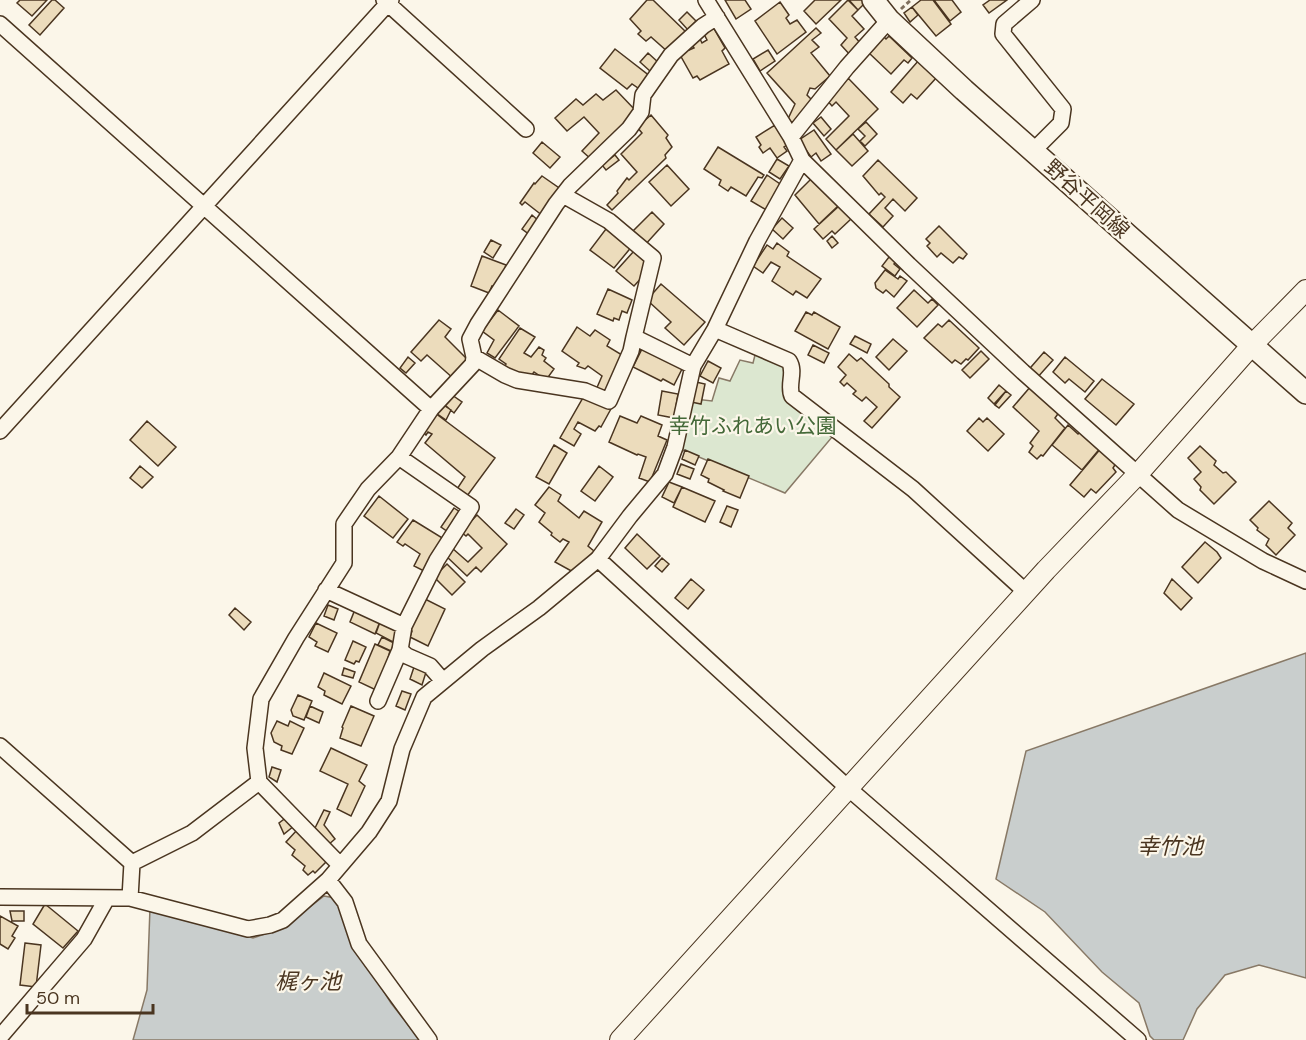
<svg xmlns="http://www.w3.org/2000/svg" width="1306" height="1040" font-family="'DM Sans','Noto Sans JP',sans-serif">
	<rect width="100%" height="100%" fill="#fbf6e9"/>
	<path fill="#dce7d0" stroke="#887966" stroke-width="1.5" d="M757 347 792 366V396L838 430 785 493 675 447 686 398 712 401 719 378 730 381 740 360 753 363Z"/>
	<path fill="#c9cecd" stroke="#887966" stroke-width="1.5" d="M1306 653V978L1259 965 1225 975 1197 1009 1183 1040H1154L1150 1036 1139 1003 1102 972 1045 912 996 879 1026 751Z
		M324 896 335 898 342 908 352 940 391 1003 420 1040H133L147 990 150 908 253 938 282 928Z"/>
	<path fill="#ecdcbc" stroke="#4a3520" stroke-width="1.5" d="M20 0H47L32 16 17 3Z
		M52 0H55L64 8 40 35 29 25Z
		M647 0H653L687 33 668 52 651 37 646 41 638 34 641 31 630 19Z
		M725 0H745L751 9 736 19Z
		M815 0H841L816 24 804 11Z
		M848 0 858 10 852 16 864 29 855 37 862 45 851 56 841 45 847 38 829 19Z
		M849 0H866L867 1 858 10Z
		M921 0H933L951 24 936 36 912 7Z
		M934 0H952L961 12 950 21Z
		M990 0H1007L989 13 983 5Z
		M780 2 789 15 786 18 790 24 797 20 806 32 777 54 755 21Z
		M912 7 918 15 910 22 904 13Z
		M687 12 696 21 688 30 679 20Z
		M713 27 725 48 722 51 729 64 700 80 697 76 693 78 679 53 687 48 689 50 694 48 690 42 699 37 702 43 707 40 703 32Z
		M816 28 821 33 812 40 819 47 811 53 830 76 815 89 810 88 807 95 812 100 795 126 787 121 795 104 767 73Z
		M883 36 886 39 889 36 912 58 908 63 904 60 891 74 868 52Z
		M615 49 651 77 641 90 632 84 627 89 600 68Z
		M768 50 775 61 760 71 753 59Z
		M648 53 659 63 651 72 640 62Z
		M919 60 937 77 917 99 911 94 903 103 891 92Z
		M848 78 878 109 836 150 826 139 849 116 836 102 832 106 826 99Z
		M616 90 637 112 592 160 582 151 599 133 584 117 567 131 555 118 576 99 583 105 596 94 603 100Z
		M651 115 668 135 666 138 672 147 665 155 666 158 612 210 607 205 618 193 617 191 627 178 629 180 637 172 621 154 642 133 637 127Z
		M821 117 831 129 824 136 813 123Z
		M866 122 877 134 865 146 860 141 865 136 858 129Z
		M775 125 787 145 784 147 787 151 777 158 770 148 763 153 759 147 761 145 756 137Z
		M814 130 831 154 821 161 816 153 811 157 799 140Z
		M853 134 868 151 852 166 836 150Z
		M542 142 560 157 550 168 533 153Z
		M718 147 764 175 762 178 758 177 746 196 731 187 728 191 719 185 721 180 704 169Z
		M615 155 619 160 606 170 602 165Z
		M777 159 789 166 780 179 769 172Z
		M878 160 917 198 905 211 893 199 885 208 893 216 883 227 869 214 885 197 881 193 879 195 863 176Z
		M667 165 689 189 671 206 649 182Z
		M767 175 783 186 768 211 751 201Z
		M542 176 562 190 543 216 525 202 522 205 520 203 534 183 535 184Z
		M812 178 838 206 819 224 795 195Z
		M839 206 851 219 835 234 832 231 823 239 814 229Z
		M652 212 664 224 644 246 630 234Z
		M532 215 540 222 530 235 522 229Z
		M782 218 793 228 783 239 772 229Z
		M609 225 633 245 614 268 590 250Z
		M939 226 967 254 963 259 959 257 953 263 941 253 937 257 927 246 930 243 926 239Z
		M832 236 838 243 832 248 827 241Z
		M491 240 501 245 493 258 484 252Z
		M777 243 789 252 787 256 821 279 807 298 796 291 793 295 772 281 780 267 771 262 763 273 753 266 767 245 773 249Z
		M634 251 648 264 642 271 645 274 634 286 616 271Z
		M482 256 506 265 501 280 496 287 492 286 489 293 471 286Z
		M889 257 896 262 894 264 900 269 895 276 882 266Z
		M885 270 898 279 900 276 907 281 894 297 886 290 883 293 876 288 875 283Z
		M661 284 705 322 684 345 665 328 671 322 647 300Z
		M608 289 632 300 627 313 622 311 619 320 614 318 613 321 597 314Z
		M914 290 928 303 932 299 938 305 917 327 897 308Z
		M498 310 519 326 495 358 487 353 494 340 482 331Z
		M806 312 812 315 814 312 840 327 828 349 795 331Z
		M439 320 451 329 445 337 469 361 454 379 427 355 421 361 411 352Z
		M949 320 979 348 968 360 966 359 961 364 955 360 952 363 924 338 938 324 942 327Z
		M577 327 590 336 595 330 610 340 607 346 627 358 606 397 595 392 602 376 588 366 585 369 577 366 579 363 562 351Z
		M520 328 535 337 524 353 531 357 539 347 544 350 542 355 546 358 544 361 554 369 546 380 534 372 531 376 504 368 506 364 499 359Z
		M855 336 871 344 867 353 850 344Z
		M893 339 907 351 889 370 876 357Z
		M813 345 829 353 824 363 808 355Z
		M643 347 683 367 674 385 663 379 661 381 633 367Z
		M981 351 989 359 970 378 962 370Z
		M1044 352 1053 360 1037 378 1025 374Z
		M849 354 857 361 861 358 889 384V387L900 397 872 428 864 421 877 407 866 397 862 401 853 394 856 391 847 383 844 386 840 382 846 375 838 367Z
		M408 357 415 363 406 373 400 368Z
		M1065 357 1094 381 1085 392 1069 379 1065 383 1053 372Z
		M708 361 721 368 713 383 700 376Z
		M1102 379 1134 404 1116 425 1085 399Z
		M696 382 705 384 701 404 691 402Z
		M999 385 1006 391 994 404 988 398Z
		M1031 386 1060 411 1055 418 1065 428 1043 456 1041 455 1037 459 1029 452 1033 446 1030 443 1039 431 1013 407Z
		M662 391 678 394 674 418 658 415Z
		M1006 391 1011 395 999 408 995 405Z
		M452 395 462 402 454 413 445 405Z
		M584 396 612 407 601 427 599 426 595 431 578 422 574 429 581 434 574 446 560 438Z
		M442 404 451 410 446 420 436 413Z
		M435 413 495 458 467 496 457 489 465 477 425 443 432 434 428 432 426 435 422 431Z
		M620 416 637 423 641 416 662 425 658 436 667 440 650 482 639 478 646 457 638 454 637 455 609 442Z
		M979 418 983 422 987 418 1004 434 988 451 967 431Z
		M147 421 176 447 158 466 130 440Z
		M1068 425 1078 434 1082 430 1102 446 1082 470 1052 445Z
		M554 445 567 453 549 484 536 477Z
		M1200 446 1216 461 1214 465 1223 473 1226 472 1236 482 1214 504 1200 490 1201 487 1194 479 1201 472 1188 458Z
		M1102 447 1118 460 1113 468 1116 472 1096 493 1091 489 1084 497 1070 485Z
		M685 450 699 456 695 465 682 459Z
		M708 459 749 476 740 498 723 491 724 490 708 482 709 479 701 475Z
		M681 464 694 469 690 479 677 474Z
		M140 466 153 477 142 488 130 478Z
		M599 466 613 477 595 501 581 491Z
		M669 482 682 487 674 503 662 497Z
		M549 487 561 495 558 501 579 518 584 511 602 522 588 546 594 551 575 573 555 562 569 542 563 539 560 542 551 535 552 533 539 522 545 513 535 505Z
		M682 487 715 501 705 522 673 507Z
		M379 496 408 519 393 538 364 516Z
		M1269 501 1292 523 1288 528 1295 535 1276 555 1266 545 1269 539 1257 530 1258 528 1250 520Z
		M727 506 738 510 731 527 720 522Z
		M454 508 463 514 451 534 441 527Z
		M516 509 524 515 514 529 505 523Z
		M477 515 507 544 481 572 476 567 467 576 445 555 452 548 468 562 482 548 468 534 466 536 461 532Z
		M413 520 444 539 426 572 414 566 420 554 405 544 403 546 397 542Z
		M637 534 660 556 647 569 625 548Z
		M1205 542 1217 552 1221 558 1198 583 1182 567Z
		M662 558 669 564 662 572 655 566Z
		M447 564 465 582 452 595 434 577Z
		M691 579 704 590 688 609 675 598Z
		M1172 579 1192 598 1181 610 1164 593Z
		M423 598 445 609 428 646 410 637 412 631 409 629Z
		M328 605 338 609 334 620 324 616Z
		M356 607 381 619 375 634 350 622Z
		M235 608 251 622 244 630 229 615Z
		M380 622 398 631 393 642 376 633Z
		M316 623 337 633 328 652 315 646 317 642 309 637Z
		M382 637 394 643 391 651 378 645Z
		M353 641 366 647 359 662 356 661 354 664 345 660Z
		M375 644 390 651 388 658 390 659 376 690 359 682Z
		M415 664 427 669 422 685 410 679Z
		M344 668 355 672 353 678 342 675Z
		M324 673 351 686 342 704 324 695 325 691 318 687Z
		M402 691 411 694 405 710 396 706Z
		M298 695 312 701 304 720 293 716 291 710Z
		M310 706 323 712 319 723 306 717Z
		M351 706 374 716 361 746 340 738 343 728 342 727Z
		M277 721 288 726 290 721 304 728 292 754 281 750 282 746 274 742 271 733Z
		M331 748 367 765 359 781 365 786 351 816 337 809 348 784 320 771Z
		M272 767 281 770 277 782 269 777Z
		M324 810 330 812 324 825 335 839 328 845 314 830Z
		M287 817 294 826 284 834 279 823Z
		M297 830 327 861 315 873 313 871 308 875 303 870 305 866 292 855 295 850 286 842Z
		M45 904 78 931 63 948 33 924Z
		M10 911H24V921H12Z
		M0 916 18 926 12 936 15 938 8 949 0 944Z
		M25 943 41 945 36 987 20 985Z"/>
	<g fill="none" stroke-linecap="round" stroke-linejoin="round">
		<g stroke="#4a3520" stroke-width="18">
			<path id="minor" d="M384 0 526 129
				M706 0 791 137 802 160 909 265 1023 372 1178 510 1263 561 1306 581
				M1032 0 1004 24 1003 34 1063 109 1061 123 1033 151
				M0 24 431 409 399 457 368 489 344 524V563L296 638 261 699 255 748 259 782 192 833 132 863
				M791 137 847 67 889 20
				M563 195 609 221 653 258 634 337 693 366
				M715 329 789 361C796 372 787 385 792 396L913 489 1026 592
				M474 357 505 375 517 380 585 391 609 401 631 351 634 337
				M431 409 473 364 474 357 470 339 478 324 556 204 570 186 629 129 641 112 643 95 671 55 703 26 717 17
				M0 431 391 0
				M598 559 848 788 1138 1040
				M326 590 404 626
				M400 650 407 656 430 666 443 681
				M378 701 400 650 404 626 437 560 471 507 399 457
				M0 746 132 863 130 898
				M259 782 340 865
				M328 880 345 902 359 944 429 1040
				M0 897 130 898 248 929 270 925 283 920 328 880 369 832 389 801 402 749 424 697 482 649 539 608 598 559 630 516 665 474 675 447 693 366 715 329 757 241 802 160
				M0 1037 84 939 107 898"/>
		</g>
		<g stroke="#4a3520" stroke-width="22">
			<path id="tertiary" d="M620 1040 1046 570 1138 474 1252 345 1306 290"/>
		</g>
		<g stroke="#4a3520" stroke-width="24">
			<path id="secondary" d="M873 0 889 20 964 90 1306 393"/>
		</g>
		<path stroke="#7f6f5c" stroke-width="3" stroke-dasharray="4.5 3" stroke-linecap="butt" d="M901 9 911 0"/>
		<use href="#minor" stroke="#fbf6e9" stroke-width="15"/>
		<use href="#tertiary" stroke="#fbf6e9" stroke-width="20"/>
		<use href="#secondary" stroke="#fbf6e9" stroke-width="21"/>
	</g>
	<g text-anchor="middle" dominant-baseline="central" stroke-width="4.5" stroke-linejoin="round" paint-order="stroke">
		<g font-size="21" fill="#4a3520" stroke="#fbf6e9">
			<text transform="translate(1087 199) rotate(42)">野谷平岡線</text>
		</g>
		<g font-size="21" fill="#436837" stroke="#fbf6e9">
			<text x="753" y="426">幸竹ふれあい公園</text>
		</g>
		<g font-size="22" font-style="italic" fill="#4a3520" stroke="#fbf6e9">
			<text x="1170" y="846">幸竹池</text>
			<text x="308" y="981">梶ヶ池</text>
		</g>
	</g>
	<path d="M27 1004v9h126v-9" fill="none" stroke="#4a3520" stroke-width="3"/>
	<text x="36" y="1004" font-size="18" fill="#4a3520" stroke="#fbf6e9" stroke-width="4.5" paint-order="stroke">50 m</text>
</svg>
